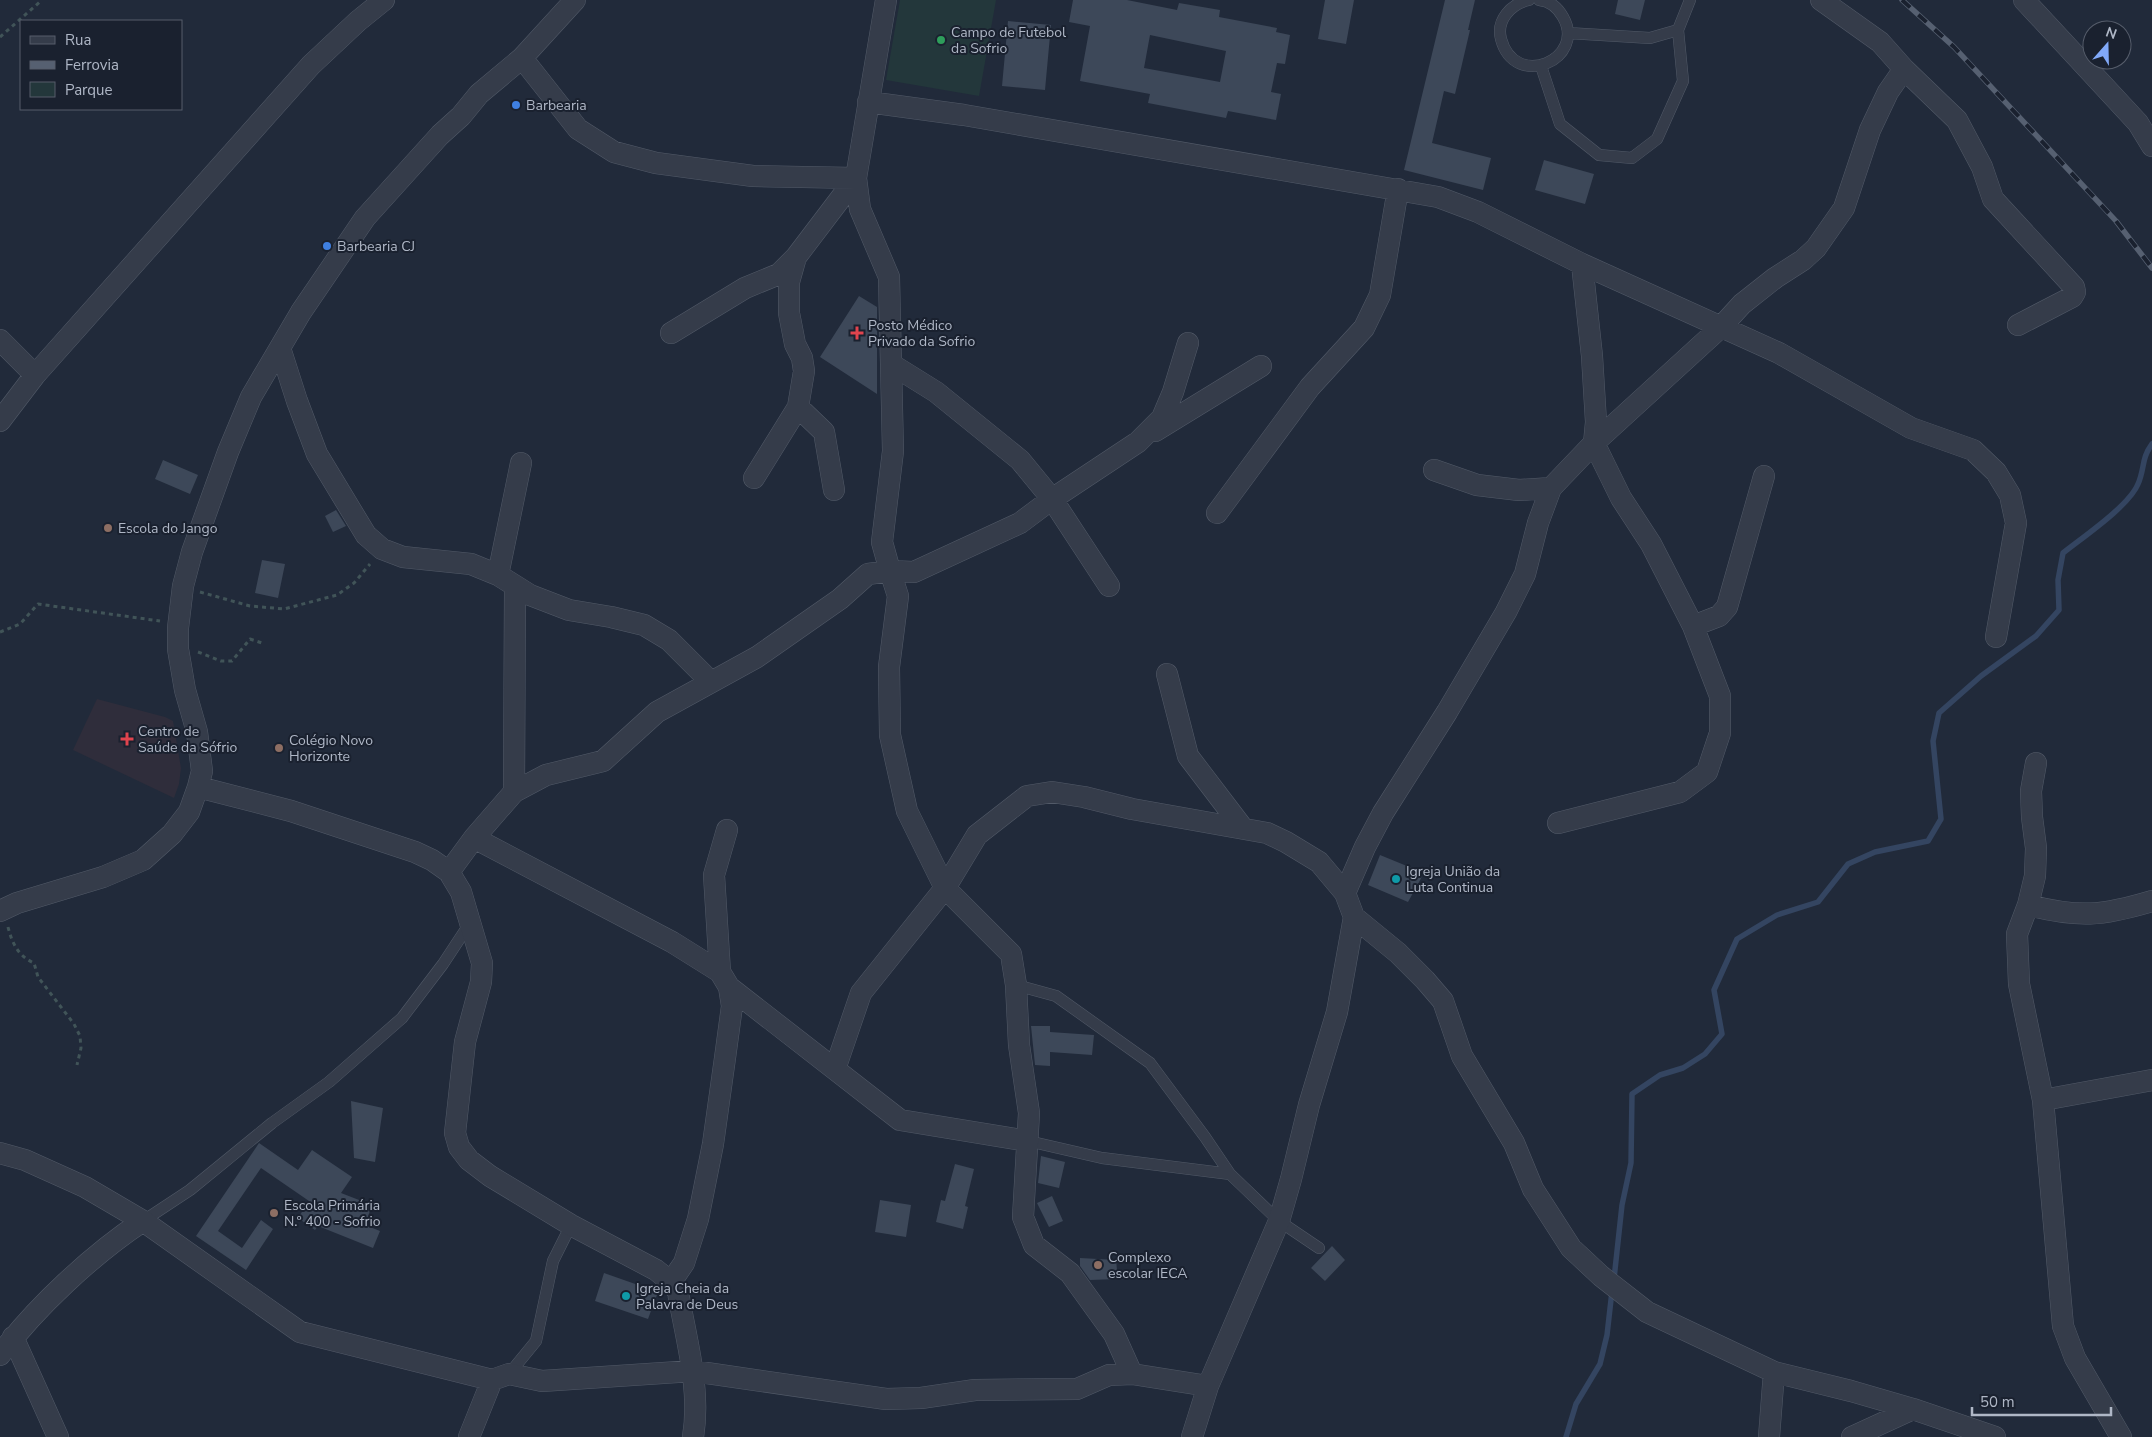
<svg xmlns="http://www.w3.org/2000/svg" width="2152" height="1437" font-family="'Nunito Sans',sans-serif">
	<rect width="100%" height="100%" fill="#212a3a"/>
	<path fill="#2f2d3b" d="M97 699 165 717 173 721 181 768 179 784 174 798 73 750Z"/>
	<path fill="#23373b" d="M900 0H996L979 96 886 80Z"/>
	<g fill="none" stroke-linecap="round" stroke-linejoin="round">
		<path stroke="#344561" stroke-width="5.5" d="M1614 1279 1622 1205 1631 1163 1632 1094 1660 1075 1683 1068 1705 1054 1722 1034 1714 990 1737 939 1777 915 1818 902 1848 864 1875 852 1928 841 1941 819 1933 741 1939 713 1981 676 2036 636 2059 610 2058 580 2063 553C2083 537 2129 506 2138 484 2145 468 2141 459 2152 444
			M1566 1437 1576 1404 1600 1364 1607 1335 1612 1291"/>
	</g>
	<path fill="#3d4859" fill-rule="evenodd" d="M1073 0H1127L1177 10 1179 3 1220 10 1219 17 1277 28 1276 32 1290 35 1285 64 1277 63 1271 92 1281 94 1276 120 1228 111 1226 118 1148 103 1150 94 1080 81 1090 26 1069 22ZM1150 35 1226 51 1220 82 1144 68Z
		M1325 0H1354L1346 44 1318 39Z
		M1445 0H1475L1468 30H1470L1455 94 1444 91 1432 143 1491 158 1483 190 1404 170Z
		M1618 0H1645L1640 20 1615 14Z
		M1008 21 1051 25 1045 90 1002 86Z
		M1544 160 1594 174 1585 204 1535 190Z
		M859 296 877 307V394L820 357Z
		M163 460 198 475 190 494 155 479Z
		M336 510 346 526 333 532 325 516Z
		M262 560 285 564 278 598 255 593Z
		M1380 855 1424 873 1408 902 1368 885Z
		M1031 1026H1050V1032L1094 1035 1092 1055 1050 1052V1066L1035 1065Z
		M351 1101 383 1108 375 1162 354 1158Z
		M259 1143 298 1170 312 1150 352 1177 341 1193 372 1205 365 1225 380 1231 373 1248 318 1226 315 1230 298 1218 309 1201 261 1168 218 1231 242 1248 261 1220 273 1229 246 1270 196 1236Z
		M1041 1156 1065 1162 1059 1188 1038 1183Z
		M955 1164 974 1169 965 1206 968 1207 963 1229 936 1222 941 1200 945 1201Z
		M1052 1196 1063 1221 1049 1227 1037 1203Z
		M880 1200 911 1205 906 1237 875 1232Z
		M1332 1246 1345 1260 1325 1281 1311 1268Z
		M1080 1258 1116 1260 1118 1279 1090 1280 1080 1266Z
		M604 1273 658 1292 648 1319 595 1301Z"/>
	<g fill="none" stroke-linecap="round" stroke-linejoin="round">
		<g stroke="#525a68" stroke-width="12">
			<path id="lane" d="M1529 0C1511 4 1496 20 1501 39 1515 91 1587 59 1563 17 1558 8 1550 1 1539 0
				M1678 30 1690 0
				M1541 66 1560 124 1599 155 1632 158 1657 139 1683 81 1678 30 1650 38 1568 33
				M1016 985 1056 996 1150 1063 1205 1137 1230 1174 1279 1221 1319 1248
				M1028 1141 1102 1158 1230 1174
				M143 1221 190 1190 272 1123 329 1082 402 1018 443 964 470 923
				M509 1374 536 1341 553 1261 571 1225"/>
		</g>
		<g stroke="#525a68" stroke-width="22">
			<path id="street" d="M2024 0 2138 123 2152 146
				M522 58 578 129 614 152 656 163 753 176 856 178
				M1904 69 1957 120 1982 167 1993 199 2074 287 2075 292 2072 297 2018 325
				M868 102 964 115 1438 197 1478 212 1582 264 1779 353 1911 428 1973 450 1996 472 2010 495 2016 523 1996 637
				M671 333 745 288 779 274 796 257 856 178
				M0 340 35 375
				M280 348 297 401 317 454 366 535 382 549 403 557 471 564 498 575 530 595 569 610 611 617 644 625 669 640 711 682
				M891 364 936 392 1020 460 1052 499 1109 586
				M798 407 824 432 834 490
				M0 421 35 375 311 65 358 21 384 0
				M1155 431 1261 366
				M1434 470 1477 485 1519 490 1551 488
				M754 478 798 407 804 371 802 358 795 344 789 313V282L796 257
				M1217 513 1310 387 1364 328 1380 295 1398 189
				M498 575 521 463
				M1693 626 1719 616 1727 607 1764 476
				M1167 674 1188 756 1242 827
				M2036 763 2031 791 2032 817 2036 848 2035 876 2028 905 2017 934 2019 984 2043 1100 2063 1326 2075 1358 2121 1437
				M198 787 291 811 415 852 432 860 449 872 461 892 482 963 481 982 465 1042 455 1133 459 1147 469 1160 490 1176 571 1225 656 1270 671 1282 678 1292C686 1340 701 1388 693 1437
				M514 792 515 587
				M1558 823 1680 792 1707 772 1720 733V696L1693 626 1651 544 1621 498 1594 443 1596 422 1592 356 1582 264
				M474 838 672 942 720 972 729 987 732 1006 725 1058 713 1144 698 1219 684 1263 671 1282
				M449 872 474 838 514 792 546 775 603 761 657 712 757 657 840 599 868 574 890 571 882 542 893 451 889 277 860 209 856 178 886 0
				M2028 905C2079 918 2102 916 2152 901
				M0 911 17 903 103 877 143 860 172 834 189 812 198 787 202 771 197 732 185 690 178 649V628L183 586 192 552 228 452 251 397 301 312 365 218 440 135 461 116 479 94 522 58 575 0
				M1354 917 1398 953 1425 980 1443 1001 1462 1056 1514 1143 1533 1189 1571 1248 1601 1276 1647 1312 1774 1372 1851 1391 1913 1409 1995 1437
				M720 972 714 875 727 830
				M729 987 900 1120 1028 1141
				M835 1069 861 993 945 888 977 835 1027 796 1052 792 1084 797 1132 809 1267 833 1286 842 1319 862 1345 893
				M2043 1100 2152 1080
				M0 1153 25 1160 85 1187 143 1221 300 1332 492 1380 509 1374 542 1381 693 1371 886 1399 921 1398 975 1390 1077 1389 1109 1375 1132 1374 1208 1386
				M13 1337 58 1437
				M0 1355C36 1307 93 1254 143 1221
				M1132 1374 1114 1334 1070 1273 1034 1245 1023 1217 1029 1113 1019 1045 1016 985 1011 954 945 888 907 811 890 735 889 667 898 596 890 571 914 572 1020 523 1052 499 1138 442 1162 418 1173 392 1188 343
				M469 1437 492 1380
				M1192 1437 1208 1386 1279 1221 1291 1179 1309 1105 1337 1012 1354 917 1345 893 1365 847 1383 813 1447 712 1506 612 1525 574 1538 523 1551 488 1594 443 1721 327 1742 304 1775 278 1803 260 1816 248 1844 208 1870 130 1888 92 1904 69 1880 42 1821 0
				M1769 1437 1774 1372
				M1852 1437 1913 1409"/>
		</g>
		<path stroke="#415458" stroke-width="3" stroke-dasharray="4 4" stroke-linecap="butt" d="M0 37 42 0
			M200 592 250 606 284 609 337 595 354 583 370 564
			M0 632 20 624 38 604 160 621
			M198 652 221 661H232L250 639 265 644
			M8 927C12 943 18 956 34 963L38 977 74 1024 80 1036 81 1048 77 1065"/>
		<use href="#lane" stroke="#353c4a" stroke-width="11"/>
		<use href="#street" stroke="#353c4a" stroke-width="21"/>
		<g stroke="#566071" stroke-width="5.5">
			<path id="rail" d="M1902 0 1954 47 2116 221 2152 268"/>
		</g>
		<use href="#rail" stroke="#1a212f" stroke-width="4" stroke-dasharray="11" stroke-linecap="butt"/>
	</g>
	<circle fill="#2e9e5b" stroke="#1a212f" stroke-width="2" cx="941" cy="40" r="5"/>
	<g fill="#3f7fe0" stroke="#1a212f" stroke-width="2">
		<circle cx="516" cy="105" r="5"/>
		<circle cx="327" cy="246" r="5"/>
	</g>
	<g fill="#e0444e" stroke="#1a212f" stroke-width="2">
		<path d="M854.5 325.5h5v5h5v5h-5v5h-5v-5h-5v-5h5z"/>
		<path d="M124.5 731.5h5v5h5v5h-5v5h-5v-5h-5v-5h5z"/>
	</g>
	<g fill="#8d6e63" stroke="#1a212f" stroke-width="2">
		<circle cx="108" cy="528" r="5"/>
		<circle cx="279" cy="748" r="5"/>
		<circle cx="274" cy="1213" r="5"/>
		<circle cx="1098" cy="1265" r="5"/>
	</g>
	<g fill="#0f9aa8" stroke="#1a212f" stroke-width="2">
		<circle cx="1396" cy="879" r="5"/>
		<circle cx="626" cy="1296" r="5"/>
	</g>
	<g text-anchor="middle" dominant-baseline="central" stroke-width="4" stroke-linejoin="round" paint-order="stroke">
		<g font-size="14" fill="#afb7c6" stroke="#1a212f" text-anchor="start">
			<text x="951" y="32">Campo de Futebol<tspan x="951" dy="16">da Sofrio</tspan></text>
			<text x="526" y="105">Barbearia</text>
			<text x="337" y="246">Barbearia CJ</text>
			<text x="868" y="325">Posto Médico<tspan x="868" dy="16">Privado da Sofrio</tspan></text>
			<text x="118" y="528">Escola do Jango</text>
			<text x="138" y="731">Centro de<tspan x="138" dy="16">Saúde da Sófrio</tspan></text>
			<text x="289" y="740">Colégio Novo<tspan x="289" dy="16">Horizonte</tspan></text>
			<text x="1406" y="871">Igreja União da<tspan x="1406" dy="16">Luta Continua</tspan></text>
			<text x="284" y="1205">Escola Primária<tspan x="284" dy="16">N.º 400 - Sofrio</tspan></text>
			<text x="1108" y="1257">Complexo<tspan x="1108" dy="16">escolar IECA</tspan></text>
			<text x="636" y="1288">Igreja Cheia da<tspan x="636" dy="16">Palavra de Deus</tspan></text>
		</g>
	</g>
	<rect x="20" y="20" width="162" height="90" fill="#1a212f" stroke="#565d6b"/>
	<rect x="30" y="36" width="25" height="8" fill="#353c4a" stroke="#565d6b"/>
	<text x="65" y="45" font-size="15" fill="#afb7c6">Rua</text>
	<rect x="30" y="61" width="25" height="8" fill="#566071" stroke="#565d6b"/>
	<text x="65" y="70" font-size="15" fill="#afb7c6">Ferrovia</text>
	<rect x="30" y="82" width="25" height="15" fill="#23373b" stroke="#565d6b"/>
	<text x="65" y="95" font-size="15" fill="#afb7c6">Parque</text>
	<g transform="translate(2107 45) rotate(20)"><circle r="24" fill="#1a212f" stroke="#565d6b"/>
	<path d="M0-4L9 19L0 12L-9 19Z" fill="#81a9f9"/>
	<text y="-8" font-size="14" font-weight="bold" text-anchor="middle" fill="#afb7c6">N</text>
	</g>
	<path d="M1972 1407v8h139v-8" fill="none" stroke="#afb7c6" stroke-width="2.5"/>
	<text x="1980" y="1407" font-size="15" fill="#afb7c6" stroke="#1a212f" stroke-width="4" paint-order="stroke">50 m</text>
</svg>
